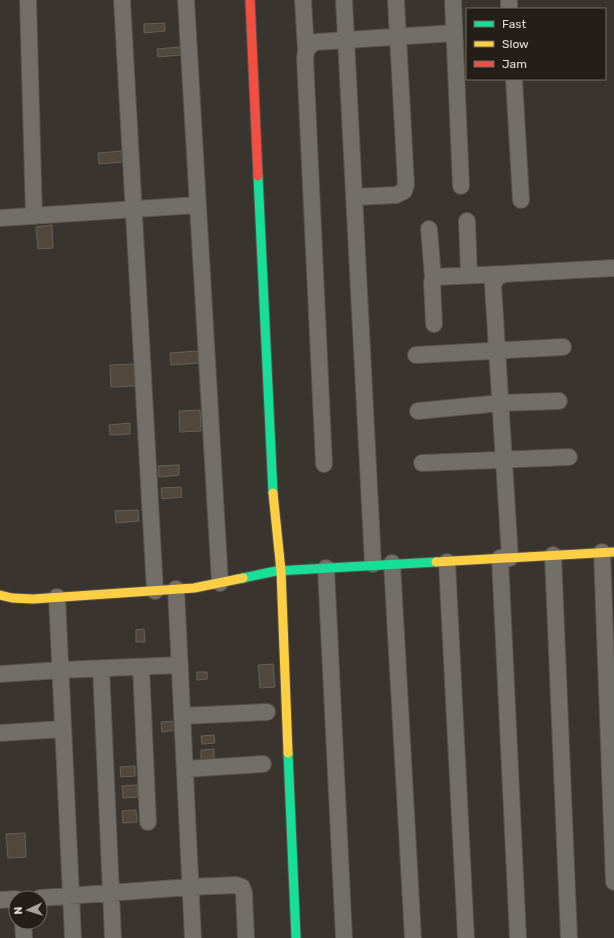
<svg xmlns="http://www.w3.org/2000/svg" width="614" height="938" font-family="Rubik,sans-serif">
	<rect width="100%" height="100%" fill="#3a342e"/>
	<path fill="#51483d" stroke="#65605a" d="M165 23V31L144 33V24Z
		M180 47 181 55 158 57 157 49Z
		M123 151V162L99 164 98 153Z
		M52 225 53 248 38 249 36 227Z
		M198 351 199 363 171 365 170 353Z
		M134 364 135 386 111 387 110 365Z
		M200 410 201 431 180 432 179 411Z
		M130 423V434L110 435 109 425Z
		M179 465V475L159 477 158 466Z
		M181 487 182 497 162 499 161 488Z
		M138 510 139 521 116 523 115 511Z
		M144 629 145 642H136V630Z
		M273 664 275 687 260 688 258 665Z
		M197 672H207V679L197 680Z
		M178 721 179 730 162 732 161 722Z
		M214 735 215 743 202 744 201 736Z
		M214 749V760L201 761V750Z
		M135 766V776L121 777 120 767Z
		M137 785 138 797 123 798 122 786Z
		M136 810 137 822 123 823 122 811Z
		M25 833 26 857 8 858 6 834Z"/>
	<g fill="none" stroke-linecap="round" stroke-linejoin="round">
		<g stroke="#58524c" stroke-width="18">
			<path id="street" d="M28 0 34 216
				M122 0 155 591
				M186 0 220 583
				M303 0 306 50
				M344 0 373 564
				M453 0 461 186
				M509 0V9
				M514 79 521 200
				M355 197 396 195 404 191 406 185 396 0
				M0 218 197 205
				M467 221 469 275
				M429 229 433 277
				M434 324 432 282 433 277 505 274
				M416 355 563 347
				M418 411 501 403 559 401
				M422 463 569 457
				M324 464 305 58C306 49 308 46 316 42L454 33
				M602 552 614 882
				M553 555 569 938
				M500 558 518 938
				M510 558 493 285 497 277 505 274 614 268
				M447 562 466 938
				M392 563 413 938
				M326 568 344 938
				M176 589 193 938
				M57 597 73 938
				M141 667 148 822
				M101 668 113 938
				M0 674 61 670 180 665
				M182 716 267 712
				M0 733 63 729
				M185 769 263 764
				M40 898 190 887 236 885 242 887 244 893 246 938
				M0 900 16 899
				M23 922 24 938"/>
		</g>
		<g stroke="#58524c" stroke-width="11">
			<path id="fast" d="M258 176 273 493
				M243 578 276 571 436 562
				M288 753 296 938"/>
		</g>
		<g stroke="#58524c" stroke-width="11">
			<path id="slow" d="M273 493 281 571 288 753
				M436 562 614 552
				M0 595 12 598 33 599 194 588 243 578"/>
		</g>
		<g stroke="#58524c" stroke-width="11">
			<path id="jam" d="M250 0 258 176"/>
		</g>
		<use href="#street" stroke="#726e68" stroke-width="16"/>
		<use href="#fast" stroke="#16e098" stroke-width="9"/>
		<use href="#slow" stroke="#ffcf43" stroke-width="9"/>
		<use href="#jam" stroke="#f24e42" stroke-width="9"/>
	</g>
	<rect x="466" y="8" width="140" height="72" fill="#231e18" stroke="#6f6a63"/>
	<rect x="474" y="21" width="20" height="6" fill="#16e098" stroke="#6f6a63"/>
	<text x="502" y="28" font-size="12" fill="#e2dcd3">Fast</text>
	<rect x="474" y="41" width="20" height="6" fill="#ffcf43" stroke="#6f6a63"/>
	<text x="502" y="48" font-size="12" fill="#e2dcd3">Slow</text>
	<rect x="474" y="61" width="20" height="6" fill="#f24e42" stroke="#6f6a63"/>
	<text x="502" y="68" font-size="12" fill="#e2dcd3">Jam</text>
	<g transform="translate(28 910) rotate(266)"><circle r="19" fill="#231e18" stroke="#6f6a63"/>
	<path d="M0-3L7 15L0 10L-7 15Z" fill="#a7a199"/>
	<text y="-6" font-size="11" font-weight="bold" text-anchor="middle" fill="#e2dcd3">N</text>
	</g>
</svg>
